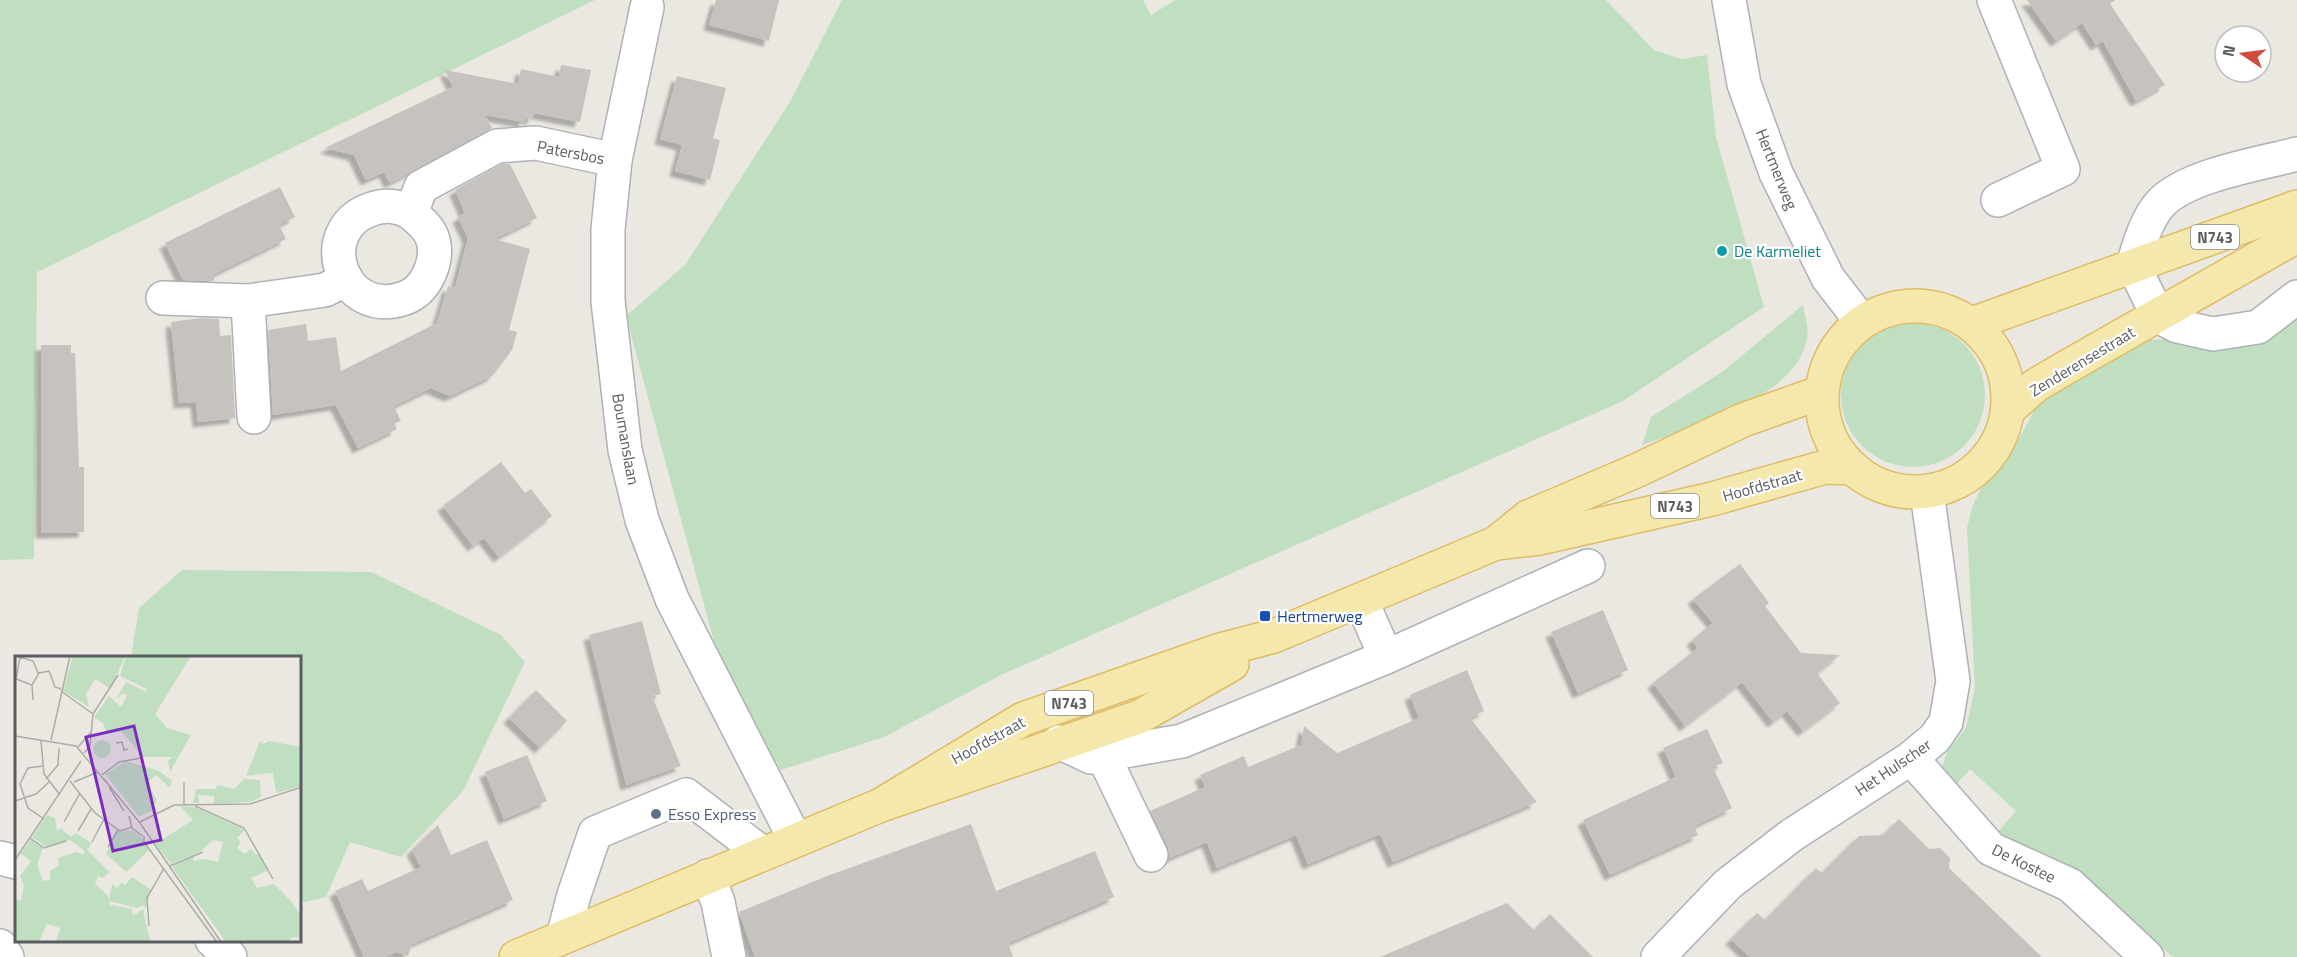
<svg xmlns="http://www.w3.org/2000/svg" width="2297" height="957" font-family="'Titillium Web',sans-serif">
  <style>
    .green { fill: #c0dfc0 }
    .building { fill: #c6c3be; filter: url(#shadow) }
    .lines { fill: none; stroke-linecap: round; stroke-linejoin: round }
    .minor-casing { stroke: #aeb1b5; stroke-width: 36 }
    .major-casing { stroke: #dfbc65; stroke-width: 36 }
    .minor { stroke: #fff; stroke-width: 33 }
    .major { stroke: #f4e8ac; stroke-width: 33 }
    .culture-dot { fill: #0f9aa8; stroke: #fff; stroke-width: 2 }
    .transit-dot { fill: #1a4fb4; stroke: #fff; stroke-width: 2 }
    .service-dot { fill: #5c6f8a; stroke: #fff; stroke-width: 2 }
    .labels { text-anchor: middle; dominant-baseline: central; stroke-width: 4.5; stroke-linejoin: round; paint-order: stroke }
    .shield { fill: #fff; stroke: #8b8d90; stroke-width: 1.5 }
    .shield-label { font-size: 15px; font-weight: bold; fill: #595c60 }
    .street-label { font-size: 16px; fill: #595c60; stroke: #fff }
    .culture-label { font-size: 16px; fill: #0d838f; stroke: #fff; text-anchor: start }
    .transit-label { font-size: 16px; fill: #164399; stroke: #fff; text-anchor: start }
    .service-label { font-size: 16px; fill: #4e5e75; stroke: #fff; text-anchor: start }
    .inset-road { fill: none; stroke: #acaca9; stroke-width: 1.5 }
    .view { fill: #7b2cbf; fill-opacity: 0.15; stroke: #7b2cbf; stroke-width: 3 }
    .inset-edge { fill: none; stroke: #595c60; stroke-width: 3 }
  </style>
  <defs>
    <filter id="shadow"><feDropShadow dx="-5.5" dy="5.5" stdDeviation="1.5" flood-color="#0004"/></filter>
  </defs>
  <rect width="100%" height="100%" fill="#eae8e1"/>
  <!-- green -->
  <g class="green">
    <polygon points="0,0 595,0 37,272 34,559 0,560"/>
    <polygon points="842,0 1143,0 1151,15 1175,0 1606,0 1654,50 1681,59 1707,55 1716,137 1764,307 1623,401 1001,675 884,737 781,770 726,686 626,316 685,265 791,100"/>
    <path d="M1803 305C1805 315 1809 328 1807 338 1798 398 1691 427 1642 445L1651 417 1722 372Z"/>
    <polygon points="2297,312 2297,957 2173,957 2065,864 1999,837 1996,834 2016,811 1970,769 1950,792 1940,773 1947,752 1966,728 1975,689 1967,528 1972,508 1980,490 2006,463 2036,407 2052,389 2148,340 2178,339"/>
    <circle cx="1913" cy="395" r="72"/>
    <polygon points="182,570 371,572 501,635 525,662 463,791 401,857 350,842 326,897 305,902 300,900 300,657 131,657 139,608"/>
  </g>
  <!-- building -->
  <g class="building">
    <polygon points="716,0 779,0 769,41 709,25"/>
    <polygon points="2027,0 2115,0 2110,4 2165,85 2136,101 2103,41 2096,45 2082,23 2056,41"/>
    <polygon points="561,65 591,70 580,122 534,113 532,119 525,118 524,122 485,115 492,128 390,183 384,172 366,180 354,155 325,148 453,87 445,70 518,84 521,69 559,77"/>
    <polygon points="677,76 726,88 713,138 720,140 710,180 675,171 682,145 660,139"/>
    <polygon points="502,164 510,164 537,218 494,239 530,249 509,330 517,332 512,350 492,376 450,396 431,388 394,406 401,421 394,424 397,429 358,448 336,405 273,415 268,330 306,324 308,341 336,337 341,371 437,323 448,286 455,288 468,238 458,217 465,213 455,190"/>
    <polygon points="280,187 295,217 279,225 286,239 214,274 214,281 183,280 165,243"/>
    <polygon points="201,318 219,319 220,336 231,335 235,418 198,422 196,402 179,403 171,322"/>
    <polygon points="41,345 71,345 71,353 75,353 79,467 84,467 84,532 41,533"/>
    <polygon points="501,462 525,493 531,489 552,516 499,557 484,538 473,546 443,506"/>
    <polygon points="1740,564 1769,603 1765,606 1801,653 1840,655 1817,673 1840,703 1803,731 1787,711 1773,722 1742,682 1685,726 1653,683 1698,648 1692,640 1713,623 1693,599"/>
    <polygon points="1603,610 1628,670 1578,693 1551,632"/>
    <polygon points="642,621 661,694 652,696 681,766 626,785 589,635"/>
    <polygon points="1467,670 1484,711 1470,718 1537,802 1393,862 1380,834 1308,864 1296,835 1217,868 1207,842 1169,858 1168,847 1150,811 1205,787 1200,775 1244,756 1248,767 1301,745 1304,726 1337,753 1419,718 1410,695"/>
    <polygon points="536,690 567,721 540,748 509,718"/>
    <polygon points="1707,729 1723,763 1713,767 1732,808 1694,826 1698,835 1610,875 1583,820 1676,777 1663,748"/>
    <polygon points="527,755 547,801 504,819 485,772"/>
    <polygon points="1899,819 1929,849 1940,848 1950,858 1949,868 2042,957 1750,957 1731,939 1757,913 1765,920 1816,868 1822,873 1859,836 1883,835"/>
    <polygon points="971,824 996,891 1095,851 1114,897 1008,943 1013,957 755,957 739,912 827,876"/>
    <polygon points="438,825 451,855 487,840 513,900 412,944 408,956 396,952 385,957 364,957 335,891 362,879 368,891 421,867 412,850"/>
    <polygon points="1507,903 1534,930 1550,914 1593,957 1380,957"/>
  </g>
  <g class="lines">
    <!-- minor casing -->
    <g class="minor-casing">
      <g id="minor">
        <polyline points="1729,0 1744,84 1776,173 1828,278 1862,322"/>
        <polyline points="1994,0 2063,169 1998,200"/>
        <polyline points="647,7 615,160 608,229 608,301 625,450 642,520 672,599 795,839"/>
        <path d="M2297 154C2259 164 2189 175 2162 202 2147 217 2139 245 2133 265L2158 316 2177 326 2213 334 2258 327 2297 297"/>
        <path d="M411 213C419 220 428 227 432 237 440 259 427 290 405 298 341 321 311 229 372 209 385 204 400 206 411 213L421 187 497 146 536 143 615 160"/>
        <polyline points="163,298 248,301"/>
        <polyline points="254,417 248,301 325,290 346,279"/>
        <polyline points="1361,600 1386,657"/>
        <polyline points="1059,742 1091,757 1182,741 1386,657 1588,566"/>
        <polyline points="1103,755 1151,855"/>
        <polyline points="1911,758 1991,849 2070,885 2147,957"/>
        <polyline points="0,858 16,862"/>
        <polyline points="708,876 718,902 729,957"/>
        <polyline points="563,937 574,895 595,833 686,795 762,853"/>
        <polyline points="212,940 230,957"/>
        <polyline points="0,946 7,957"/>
        <polyline points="1658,957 1728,884 1792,835 1911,758 1935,738 1946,722 1953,681 1927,492"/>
      </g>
    </g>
    <!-- major casing -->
    <g class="major-casing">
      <g id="major">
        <circle cx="1915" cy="399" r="93"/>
        <polyline points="1972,324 2297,207"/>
        <polyline points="2008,410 2036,385 2065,368 2297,236"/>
        <polyline points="1496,543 1540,538 1712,499 1825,467 1853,468"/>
        <polyline points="881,805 1023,719 1217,651 1274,636 1496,543 1528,517 1638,470 1743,420 1822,392"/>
        <polyline points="516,957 881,805 1139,717 1232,664"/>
      </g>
    </g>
    <!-- minor -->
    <use href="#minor" class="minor"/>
    <!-- major -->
    <use href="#major" class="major"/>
  </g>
  <!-- markers -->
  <circle class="culture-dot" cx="1722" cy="251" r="6"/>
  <rect class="transit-dot" x="1259" y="610" width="12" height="12" rx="3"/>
  <circle class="service-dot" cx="656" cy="814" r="6"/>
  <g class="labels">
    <!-- shield labels -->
    <g class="shield">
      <rect x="2191" y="225" width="48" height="24" rx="4.5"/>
      <rect x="1651" y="494" width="48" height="24" rx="4.5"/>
      <rect x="1045" y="691" width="48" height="24" rx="4.5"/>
    </g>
    <g class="shield-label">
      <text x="2215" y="237">N743</text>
      <text x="1675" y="506">N743</text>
      <text x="1069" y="703">N743</text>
    </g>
    <!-- street labels -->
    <g class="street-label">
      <text transform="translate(571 152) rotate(11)">Patersbos</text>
      <text transform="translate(1777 169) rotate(68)">Hertmerweg</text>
      <text transform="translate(2082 361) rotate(-31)">Zenderensestraat</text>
      <text transform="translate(626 439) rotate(80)">Boumanslaan</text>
      <text transform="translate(1762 485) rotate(-16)">Hoofdstraat</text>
      <text transform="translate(988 740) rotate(-29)">Hoofdstraat</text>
      <text transform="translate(1893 767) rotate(-34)">Het Hulscher</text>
      <text transform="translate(2024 863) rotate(26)">De Kostee</text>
    </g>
    <!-- culture labels -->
    <g class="culture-label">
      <text x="1734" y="251">De Karmeliet</text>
    </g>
    <!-- transit labels -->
    <g class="transit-label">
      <text x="1277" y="616">Hertmerweg</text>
    </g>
    <!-- service labels -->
    <g class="service-label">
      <text x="668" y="814">Esso Express</text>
    </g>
  </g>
  <!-- overview -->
  <g transform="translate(15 656)">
    <rect width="286" height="286" fill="#eae8e1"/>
    <path d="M58 0H110L96 33 80 23 71 38 74 51 48 35ZM111 0H176L140 58 152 72 176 79 155 116 153 105 158 101H128L106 75 92 78 88 67 79 61 94 40 106 51 112 39 108 37 101 44 111 26 131 36 132 33 105 20ZM78 93a9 9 0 1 1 18 0a9 9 0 1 1-18 0ZM245 85 248 88 254 85 286 91V130L261 137 258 117 231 120ZM111 105 144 115 157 125 155 132 141 119 132 127 142 144 136 155 124 161 90 118ZM229 123 245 124 246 141 236 146 199 148V140L183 139 184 147H178L181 133H201L202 129 219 133ZM165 150 179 151 230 174 222 182 226 186 222 192 230 198 236 193 241 199 244 197 254 214 236 222 242 232 259 228 275 244 286 260V282L277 281 273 286H211L157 211 178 199 179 205 188 203 203 206 208 186 198 184 185 196 156 208 140 188 178 164ZM32 159 40 162 42 175 46 172 56 181 60 177 77 187 72 194 94 216 88 222 83 220 80 228 93 240 95 249 117 253 118 260 128 253 135 286H41L45 272 32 268 24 286H0V243L6 245 9 229 5 220 16 205 6 198 16 183 28 192 22 208 28 225 35 224V215L44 209 43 202 62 196 67 199 70 195 55 184 31 191 17 181ZM117 174 127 181 134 194 111 216 91 198 102 176ZM117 221 135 233 131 253 129 249 122 252 94 245 97 228 102 232 107 226 110 229Z" fill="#c0dfc0"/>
    <path class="inset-road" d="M17 29 1 23 5 1 18 5 23 17M46 35 78 58M18 44 17 29 24 17 34 15 40 31 46 33M78 58 103 19M0 80 61 90 91 126M36 84 55 0M26 85 29 118 45 139M101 87 107 86 109 94 113 93M63 91 76 76M69 97 75 90 78 58M28 110 13 112 5 128 13 152 29 163M87 119 104 106 126 102M31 123 43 109 44 92M89 123 125 167 206 286M55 125 80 157 105 175 117 171M59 126 83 116M94 131 109 155M0 145 21 138 34 126M169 148V126M180 150 229 172 258 223M114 160 117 172 128 180M49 166 65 137M125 166 159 149 235 148 287 131M63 175 76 153M129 180V186L202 286M15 182 29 192 51 185M77 186 89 163M93 191 103 174M0 204 66 105M155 210 188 196M134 270 132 242 149 212"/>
    <path class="view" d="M119 70 146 184 98 195 71 81Z"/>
    <rect width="286" height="286" class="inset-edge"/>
  </g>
  <!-- north arrow -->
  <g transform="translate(2243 54) rotate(283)"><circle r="28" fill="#ffffff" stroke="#bdbebf" stroke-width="1.5"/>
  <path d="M0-4.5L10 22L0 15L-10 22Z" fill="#d34a3f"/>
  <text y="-9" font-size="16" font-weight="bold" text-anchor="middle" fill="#595c60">N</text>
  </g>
</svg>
